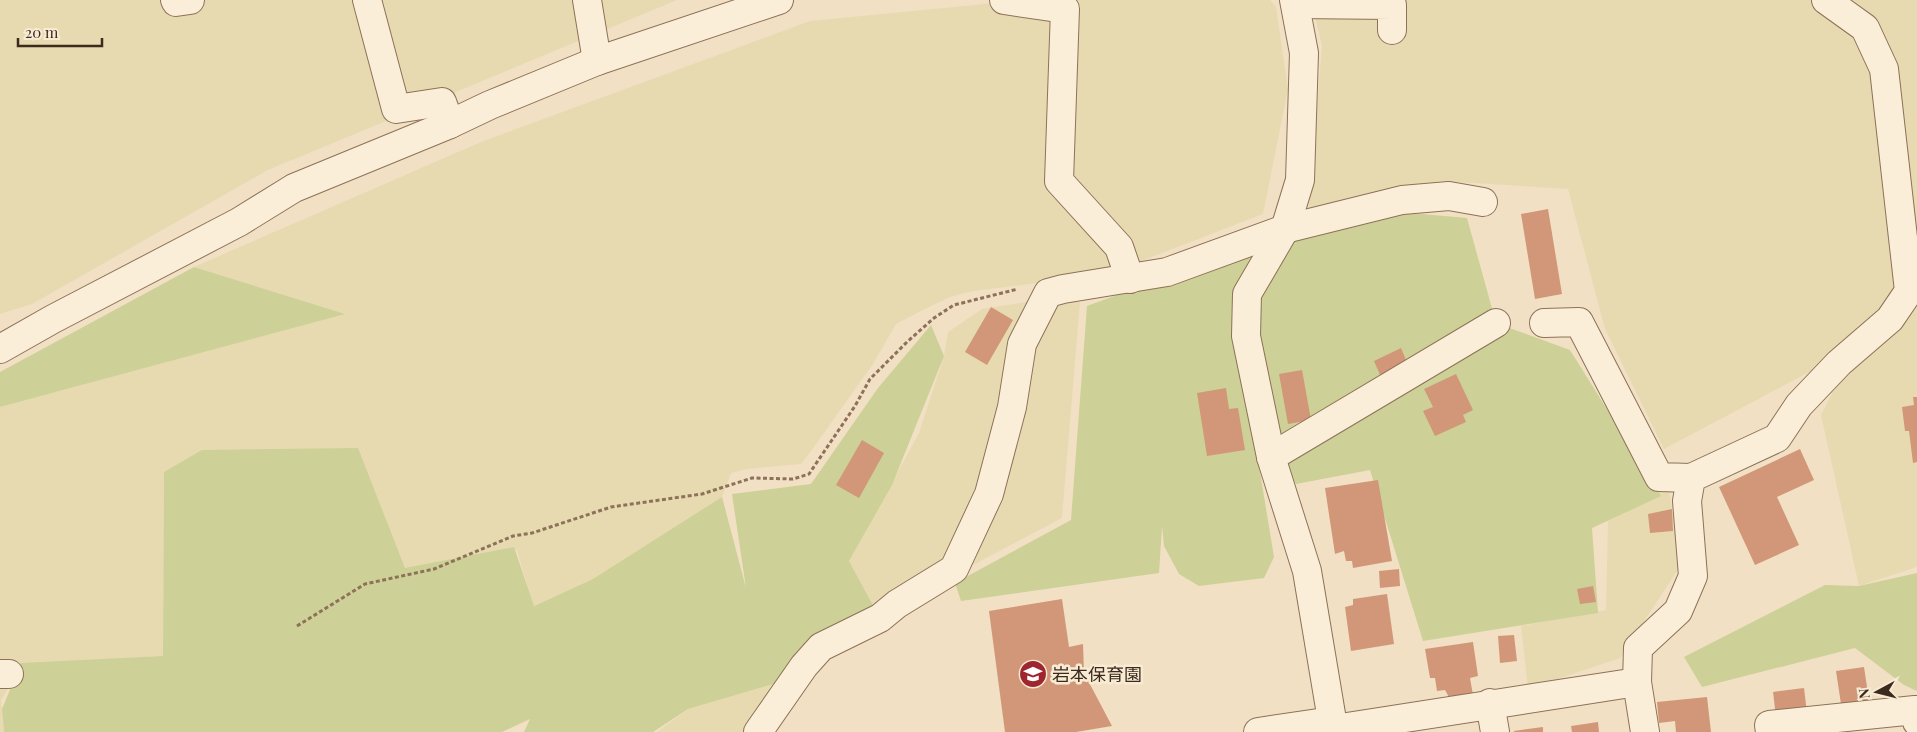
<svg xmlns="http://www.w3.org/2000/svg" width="1917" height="732" font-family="'Playfair Display','Noto Sans JP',serif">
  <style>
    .farmland { fill: #e7dab1 }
    .green { fill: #cdd097 }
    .building { fill: #d19778 }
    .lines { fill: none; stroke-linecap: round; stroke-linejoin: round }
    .minor-casing { stroke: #8d7159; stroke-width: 30 }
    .path { stroke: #8d7159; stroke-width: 3; stroke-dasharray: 4 2.5; stroke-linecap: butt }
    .minor { stroke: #fbeed8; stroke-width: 28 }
    .labels { text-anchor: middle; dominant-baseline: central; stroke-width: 5; stroke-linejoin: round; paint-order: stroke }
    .poi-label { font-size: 18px; fill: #3c2a1e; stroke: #f8ebd4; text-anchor: start }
  </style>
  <rect width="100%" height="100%" fill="#f1e0c4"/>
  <!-- farmland -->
  <g class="farmland">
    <polygon points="0,0 677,0 268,170 32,304 0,314"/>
    <polygon points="1025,0 1270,0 1276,7 1288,89 1263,214 1118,270 1054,281 974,291 950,297 925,309 896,324 873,364 814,447 801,464 747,469 731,473 722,497 614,570 533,606 517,550 408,576 164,472 163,656 21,664 1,701 4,732 0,732 0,407 344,314 194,267 481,142 810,21"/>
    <polygon points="1311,0 1917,0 1917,567 1859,586 1821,415 1835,387 1813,370 1664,449 1605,329 1568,189 1442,181 1308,216 1322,46"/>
    <polygon points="1033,301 1080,302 1062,518 971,566 880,618 849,561 919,433 944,356 948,332 982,309"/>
    <polygon points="1668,485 1681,565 1620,658 1528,689 1521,626 1606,610 1608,520"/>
    <polygon points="818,671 776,732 657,732 688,709"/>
  </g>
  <!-- green -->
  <g class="green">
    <polygon points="1399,212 1467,218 1496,323 1570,350 1661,496 1592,528 1598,613 1423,641 1370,470 1296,484 1277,453 1257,454 1274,557 1264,578 1199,586 1179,574 1164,546 1162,526 1159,573 961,601 955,583 1071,520 1087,306 1202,264"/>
    <polygon points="194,267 345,314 0,407 0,372"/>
    <polygon points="931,325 944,356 892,485 849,561 875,609 818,671 688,709 653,732 524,732 530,719 502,732 4,732 2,709 21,663 163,656 164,472 202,450 358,448 405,568 514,547 534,606 593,579 722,497 746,588 732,494 811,484 878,388"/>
    <polygon points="1917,573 1917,691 1904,685 1855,648 1702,687 1684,657 1825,585 1859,586"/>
  </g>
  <!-- building -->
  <g class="building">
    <polygon points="1548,209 1562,294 1535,299 1521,214"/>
    <polygon points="991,307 1013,320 987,365 965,352"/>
    <polygon points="1401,348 1408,365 1381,377 1374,361"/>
    <polygon points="1302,370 1311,420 1288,424 1279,374"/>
    <polygon points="1456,374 1473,410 1463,415 1466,422 1435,436 1423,411 1433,407 1424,389"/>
    <polygon points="1226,388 1229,409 1238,408 1245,450 1207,456 1197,393"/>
    <polygon points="1913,397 1917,397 1917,462 1913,463 1909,431 1905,431 1902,407 1914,405"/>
    <polygon points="862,440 884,453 859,498 836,485"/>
    <polygon points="1800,449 1814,480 1777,497 1799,545 1755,565 1719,487"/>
    <polygon points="1378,480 1392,561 1353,568 1352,561 1346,561 1344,551 1335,554 1325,488"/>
    <polygon points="1672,509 1673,531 1650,533 1648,514"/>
    <polygon points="1399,569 1400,586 1380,588 1379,571"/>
    <polygon points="1593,586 1596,602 1580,604 1577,589"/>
    <polygon points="1387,594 1394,644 1351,651 1345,607 1353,605 1353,599"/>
    <polygon points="1062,599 1069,647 1083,644 1084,673 1112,726 1076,732 1005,732 989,611"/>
    <polygon points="1514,635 1517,661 1500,663 1498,636"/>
    <polygon points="1473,642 1478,676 1470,678 1473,695 1450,699 1445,690 1437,691 1435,678 1430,678 1425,649"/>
    <polygon points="1864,667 1869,700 1841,704 1836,671"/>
    <polygon points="1804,688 1807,713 1776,717 1773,692"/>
    <polygon points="1707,697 1711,732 1676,732 1675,721 1659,723 1657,702"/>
    <polygon points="1598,722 1599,732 1572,732 1571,726"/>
    <polygon points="1543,727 1543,732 1514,732 1514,731"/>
  </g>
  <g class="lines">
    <!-- minor casing -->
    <g class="minor-casing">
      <g id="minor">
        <polyline points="175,0 176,2 190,0"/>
        <polyline points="367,0 396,109 442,102 450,124"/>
        <polyline points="587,0 597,61"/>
        <polyline points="1004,0 1065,9 1059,181 1119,247 1130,279"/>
        <polyline points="1294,0 1304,53 1300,180 1285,229 1247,294 1246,336 1271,457 1307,571 1334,732"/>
        <polyline points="1296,4 1392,5 1392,30"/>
        <polyline points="1544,323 1579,322 1659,477 1691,478"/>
        <polyline points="0,349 53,319 239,222 294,188 450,124 490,105 597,61 779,0"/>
        <polyline points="1271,457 1496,323"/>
        <polyline points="0,674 9,674"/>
        <polyline points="1490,703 1495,732"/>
        <polyline points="1334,729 1637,682"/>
        <polyline points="758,732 804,666 821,647 880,618 897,604 954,569 989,494 1012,407 1022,344 1048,293 1063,289 1167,272 1285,229 1402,200 1449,196 1483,202"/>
        <polyline points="1258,732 1332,721"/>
        <polyline points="1645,732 1637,682 1638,648 1678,611 1693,576 1687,501 1691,478 1777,438 1799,405 1839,363 1890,319 1909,291 1884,69 1865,28 1826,0"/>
        <polyline points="1770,732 1769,725 1915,710 1917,722"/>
      </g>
    </g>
    <!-- path -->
    <polyline class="path" points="297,626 365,584 434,569 513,536 532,533 611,507 702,494 752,478 793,479 809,474 855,406 870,379 907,342 934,318 954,305 1018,289"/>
    <!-- minor -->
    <use href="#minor" class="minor"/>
  </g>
  <!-- icons -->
  <defs>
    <g id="school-disc" transform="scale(1.4375)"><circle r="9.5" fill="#9f252f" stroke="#f8ebd4"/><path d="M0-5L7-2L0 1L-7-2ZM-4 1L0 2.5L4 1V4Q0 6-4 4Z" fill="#fff"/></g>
  </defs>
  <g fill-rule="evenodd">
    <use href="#school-disc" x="1033" y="674"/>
  </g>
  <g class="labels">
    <!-- poi labels -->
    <g class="poi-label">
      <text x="1052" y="674">岩本保育園</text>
    </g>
  </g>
  <!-- north arrow -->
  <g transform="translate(1877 692) rotate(263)" stroke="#f8ebd4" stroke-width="4" paint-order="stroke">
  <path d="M0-4L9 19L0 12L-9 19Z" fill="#3c2a1e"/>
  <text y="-8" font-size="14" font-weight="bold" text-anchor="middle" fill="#3c2a1e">N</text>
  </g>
  <!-- scale -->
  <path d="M18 38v8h84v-8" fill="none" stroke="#3c2a1e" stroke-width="2.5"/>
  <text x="25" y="38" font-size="15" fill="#3c2a1e" stroke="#f8ebd4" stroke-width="4" paint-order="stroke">20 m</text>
</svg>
